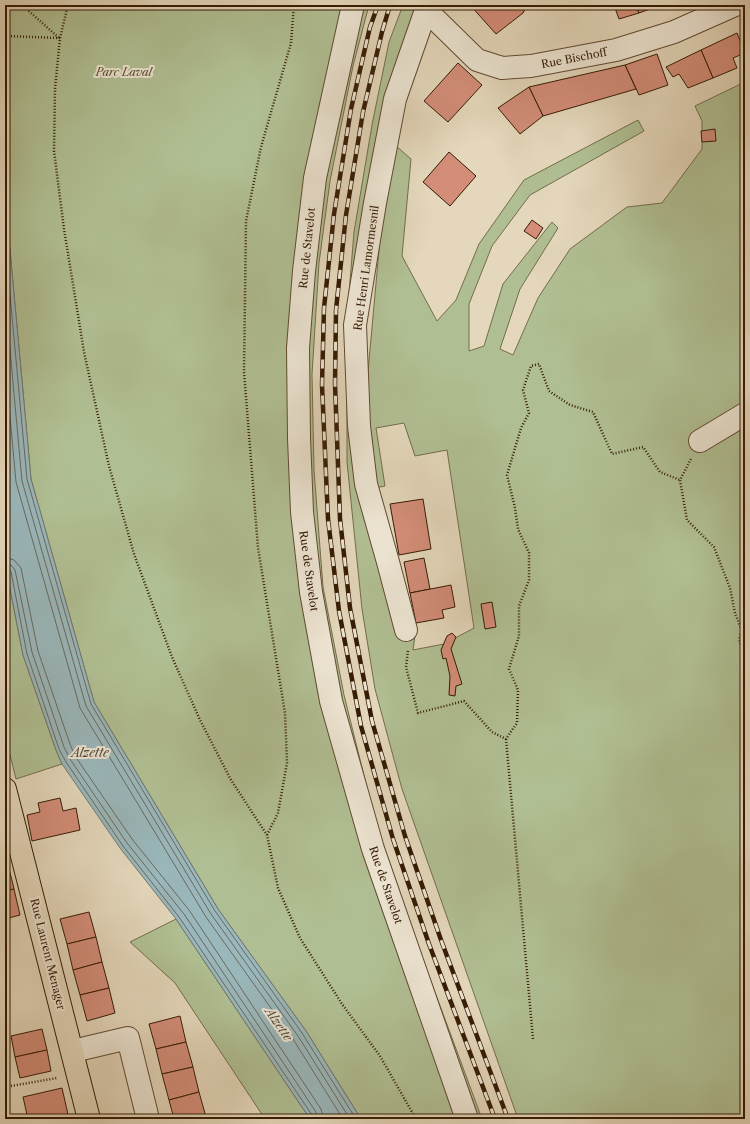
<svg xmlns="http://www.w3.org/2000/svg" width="750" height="1124" font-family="'Libre Caslon Text',serif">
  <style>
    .green { fill: #b0bf93; stroke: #726d4b }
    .water { fill: #9ab7bb; stroke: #727971 }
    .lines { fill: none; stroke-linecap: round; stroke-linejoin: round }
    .shore { stroke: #68695f; stroke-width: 1 }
    .building { fill: #d38d78; stroke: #351b03 }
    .minor-casing { stroke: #614a31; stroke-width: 24 }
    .major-casing { stroke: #351b03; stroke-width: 24 }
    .path { stroke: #351b03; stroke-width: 2.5; stroke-dasharray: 1 2; stroke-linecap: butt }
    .minor { stroke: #ede5d3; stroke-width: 22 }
    .major { stroke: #e4d7bb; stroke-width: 22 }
    .rail-casing { stroke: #351b03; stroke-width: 4.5 }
    .rail { stroke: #ede5d3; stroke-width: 3; stroke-dasharray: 9; stroke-linecap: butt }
    .labels { text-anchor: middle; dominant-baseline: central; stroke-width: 4; stroke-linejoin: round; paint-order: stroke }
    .street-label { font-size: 11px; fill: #351b03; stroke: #ede5d3 }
    .park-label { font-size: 11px; font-style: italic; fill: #5a4c2e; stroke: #ede5d3 }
    .water-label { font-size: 12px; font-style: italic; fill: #534a3a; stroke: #ede5d3 }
  </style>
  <rect width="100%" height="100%" fill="#e4d7bb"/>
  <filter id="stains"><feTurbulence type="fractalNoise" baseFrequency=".005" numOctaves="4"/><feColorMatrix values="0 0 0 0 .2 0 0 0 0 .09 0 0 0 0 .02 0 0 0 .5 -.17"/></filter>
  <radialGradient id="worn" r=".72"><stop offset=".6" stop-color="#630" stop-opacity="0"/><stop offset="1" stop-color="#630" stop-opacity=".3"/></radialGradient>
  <!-- green -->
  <g class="green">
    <polygon points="5,5 369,5 353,66 330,181 319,263 312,374 314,470 323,587 344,695 383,852 482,1119 361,1119 306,1031 218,909 94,702 31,479 5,196"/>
    <polygon points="403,5 417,5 389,99 352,427 416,628 413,650 444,644 474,628 447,450 415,456 404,423 376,428 385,486 375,488 363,427 383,206 395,145 411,159 402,256 437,321 456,300 479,244 524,180 638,120 644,131 530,195 492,246 469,304 469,351 484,346 503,284 552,222 558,228 520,289 500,349 513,355 538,298 570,249 627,207 662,203 702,149 702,121 695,106 745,82 745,119 743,129 745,128 745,1119 518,1119 402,789 375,689 362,609 347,462 347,318 354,232 372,125 389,42"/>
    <polygon points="5,563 23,655 56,750 62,764 16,779 5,735"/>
    <polygon points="176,919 310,1119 265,1119 175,983 130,942"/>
  </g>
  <!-- water -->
  <polygon class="water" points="5,196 31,479 94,702 218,909 306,1031 361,1119 310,1119 176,919 120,848 62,764 56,750 23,655 5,563"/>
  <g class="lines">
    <!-- shore -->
    <g class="shore">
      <polyline points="5,240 27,479 91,704 215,911 302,1033 356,1119"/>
      <polyline points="5,295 22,481 86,706 211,914 298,1036 350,1119"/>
      <polyline points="5,362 16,482 80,708 206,917 293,1039 343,1119"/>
      <polyline points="5,557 14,560 21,568 38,651 70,744 75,756 132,839 189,910 321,1109 324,1119"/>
      <polyline points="5,564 11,565 15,570 32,652 64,747 70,759 127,843 184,914 316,1112 318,1119"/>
      <polyline points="5,569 9,569 11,572 27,654 59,749 66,762 123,846 179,917 312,1115 313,1119"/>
    </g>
  </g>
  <!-- building -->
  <g class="building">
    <polygon points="470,5 527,5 523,13 496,34"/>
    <polygon points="614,5 636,5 639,13 619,19"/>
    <polygon points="636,5 658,5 658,6 639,13"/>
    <polygon points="737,33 745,53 733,58 737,68 713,78 701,50"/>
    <polygon points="701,50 713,78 688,88 679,74 673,77 666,67"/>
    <polygon points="657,54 668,85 639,95 625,65"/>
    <polygon points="458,63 482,85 448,122 424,101"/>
    <polygon points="625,65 636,89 543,116 529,87"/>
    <polygon points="529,87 543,116 520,134 498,108"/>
    <polygon points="715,129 716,141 702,142 701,131"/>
    <polygon points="449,152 476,176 450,206 423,182"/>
    <polygon points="532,220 543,228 536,239 524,231"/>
    <polygon points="423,499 431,549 399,555 390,504"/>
    <polygon points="424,558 430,589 410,593 404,562"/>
    <polygon points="451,585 455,607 442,610 444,618 416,623 410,593"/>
    <polygon points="492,602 496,627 485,629 481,604"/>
    <polygon points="452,633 456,637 451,649 462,684 456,686 455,696 449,695 450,676 446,658 443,659 441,650 447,636"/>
    <polygon points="60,798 63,811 76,808 80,830 32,841 27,815 40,812 38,803"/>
    <polygon points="5,852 14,889 5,891"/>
    <polygon points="14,889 20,915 5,919 5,891"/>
    <polygon points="89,912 96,937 67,944 60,919"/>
    <polygon points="96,937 102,962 73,970 67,944"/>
    <polygon points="102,962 109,988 80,995 73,970"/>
    <polygon points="109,988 115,1013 87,1021 80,995"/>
    <polygon points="180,1016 186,1042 156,1049 149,1024"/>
    <polygon points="42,1029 47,1050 15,1057 11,1036"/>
    <polygon points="186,1042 193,1067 162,1074 156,1049"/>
    <polygon points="47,1050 51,1071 20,1078 15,1057"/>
    <polygon points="193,1067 199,1092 169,1100 162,1074"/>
    <polygon points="62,1088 69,1119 28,1119 23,1097"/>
    <polygon points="199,1092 206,1117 199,1119 174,1119 169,1100"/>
  </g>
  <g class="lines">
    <!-- minor casing -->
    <g class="minor-casing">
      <g id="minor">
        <polyline points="353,5 315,178 304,271 298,348 299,438 302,512 311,592 331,701 373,849 467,1119"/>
        <polyline points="426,10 477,60 502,68 531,66 616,50 674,32 735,5"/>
        <polyline points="700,441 745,414"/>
        <polyline points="406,630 388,562 366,484 359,426 355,325 375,203 395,99 426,10 430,5"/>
        <polyline points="73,1051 128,1038 148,1119"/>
      </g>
    </g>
    <!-- major casing -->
    <g class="major-casing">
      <polyline id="major" points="5,789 89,1119"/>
    </g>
    <!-- path -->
    <g class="path">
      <polyline points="22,5 59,38"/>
      <polyline points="68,5 60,38 55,89 54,151 64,229 84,352 109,466 134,554 172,657 200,720 231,780 267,835 278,888 300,938 342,1004 380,1056 416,1119"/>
      <polyline points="5,36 60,38"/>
      <path d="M691 459 680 480 687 520 714 547 730 588 735 613 742 631C738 639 739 645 745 652"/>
      <polyline points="408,651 406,667 418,713 464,701 492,732 506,739 517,723 518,690 509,669 519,636 519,606 529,580 529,553 518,529 515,508 507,475 521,428 529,413 523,390 531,366 539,364 549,391 570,405 593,412 612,454 643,447 660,472 680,480"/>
      <polyline points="506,739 533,1039"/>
      <polyline points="267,835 278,813 287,763 285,713 258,548 244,372 246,221 261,147 291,43 294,5"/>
      <polyline points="5,1087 57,1078"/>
    </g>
    <!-- minor -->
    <use href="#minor" class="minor"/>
    <!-- major -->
    <use href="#major" class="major"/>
    <!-- rail casing -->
    <g class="rail-casing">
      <g id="rail">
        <polyline points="378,5 370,27 351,109 334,214 324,308 322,385 328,519 339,611 361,726 393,839 429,944 495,1119"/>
        <polyline points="390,5 382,32 363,112 346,215 336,310 335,384 340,519 350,608 372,721 405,836 441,940 508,1119"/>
      </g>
    </g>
    <!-- rail -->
    <use href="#rail" class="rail"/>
  </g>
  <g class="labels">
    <!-- street labels -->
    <g class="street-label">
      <text transform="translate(574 58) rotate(-11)">Rue Bischoff</text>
      <text transform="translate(307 248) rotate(-84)">Rue de Stavelot</text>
      <text transform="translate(366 268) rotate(-82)">Rue Henri Lamormesnil</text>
      <text transform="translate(309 571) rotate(82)">Rue de Stavelot</text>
      <text transform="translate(386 885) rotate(71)">Rue de Stavelot</text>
      <text transform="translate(48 954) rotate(76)">Rue Laurent Menager</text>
    </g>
    <!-- park labels -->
    <g class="park-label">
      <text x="124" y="72">Parc Laval</text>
    </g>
    <!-- water labels -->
    <g class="water-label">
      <text x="90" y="752">Alzette</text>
      <text transform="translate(279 1024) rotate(55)">Alzette</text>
    </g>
  </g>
  <!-- margin -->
  <rect width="750" height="1124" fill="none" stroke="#e4d7bb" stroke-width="20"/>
  <rect x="6" y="6" width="738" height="1112" fill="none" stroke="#351b03" stroke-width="2"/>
  <rect x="10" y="10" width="730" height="1104" fill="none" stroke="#351b03"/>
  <rect width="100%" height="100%" filter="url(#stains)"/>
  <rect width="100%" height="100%" fill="url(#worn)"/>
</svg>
